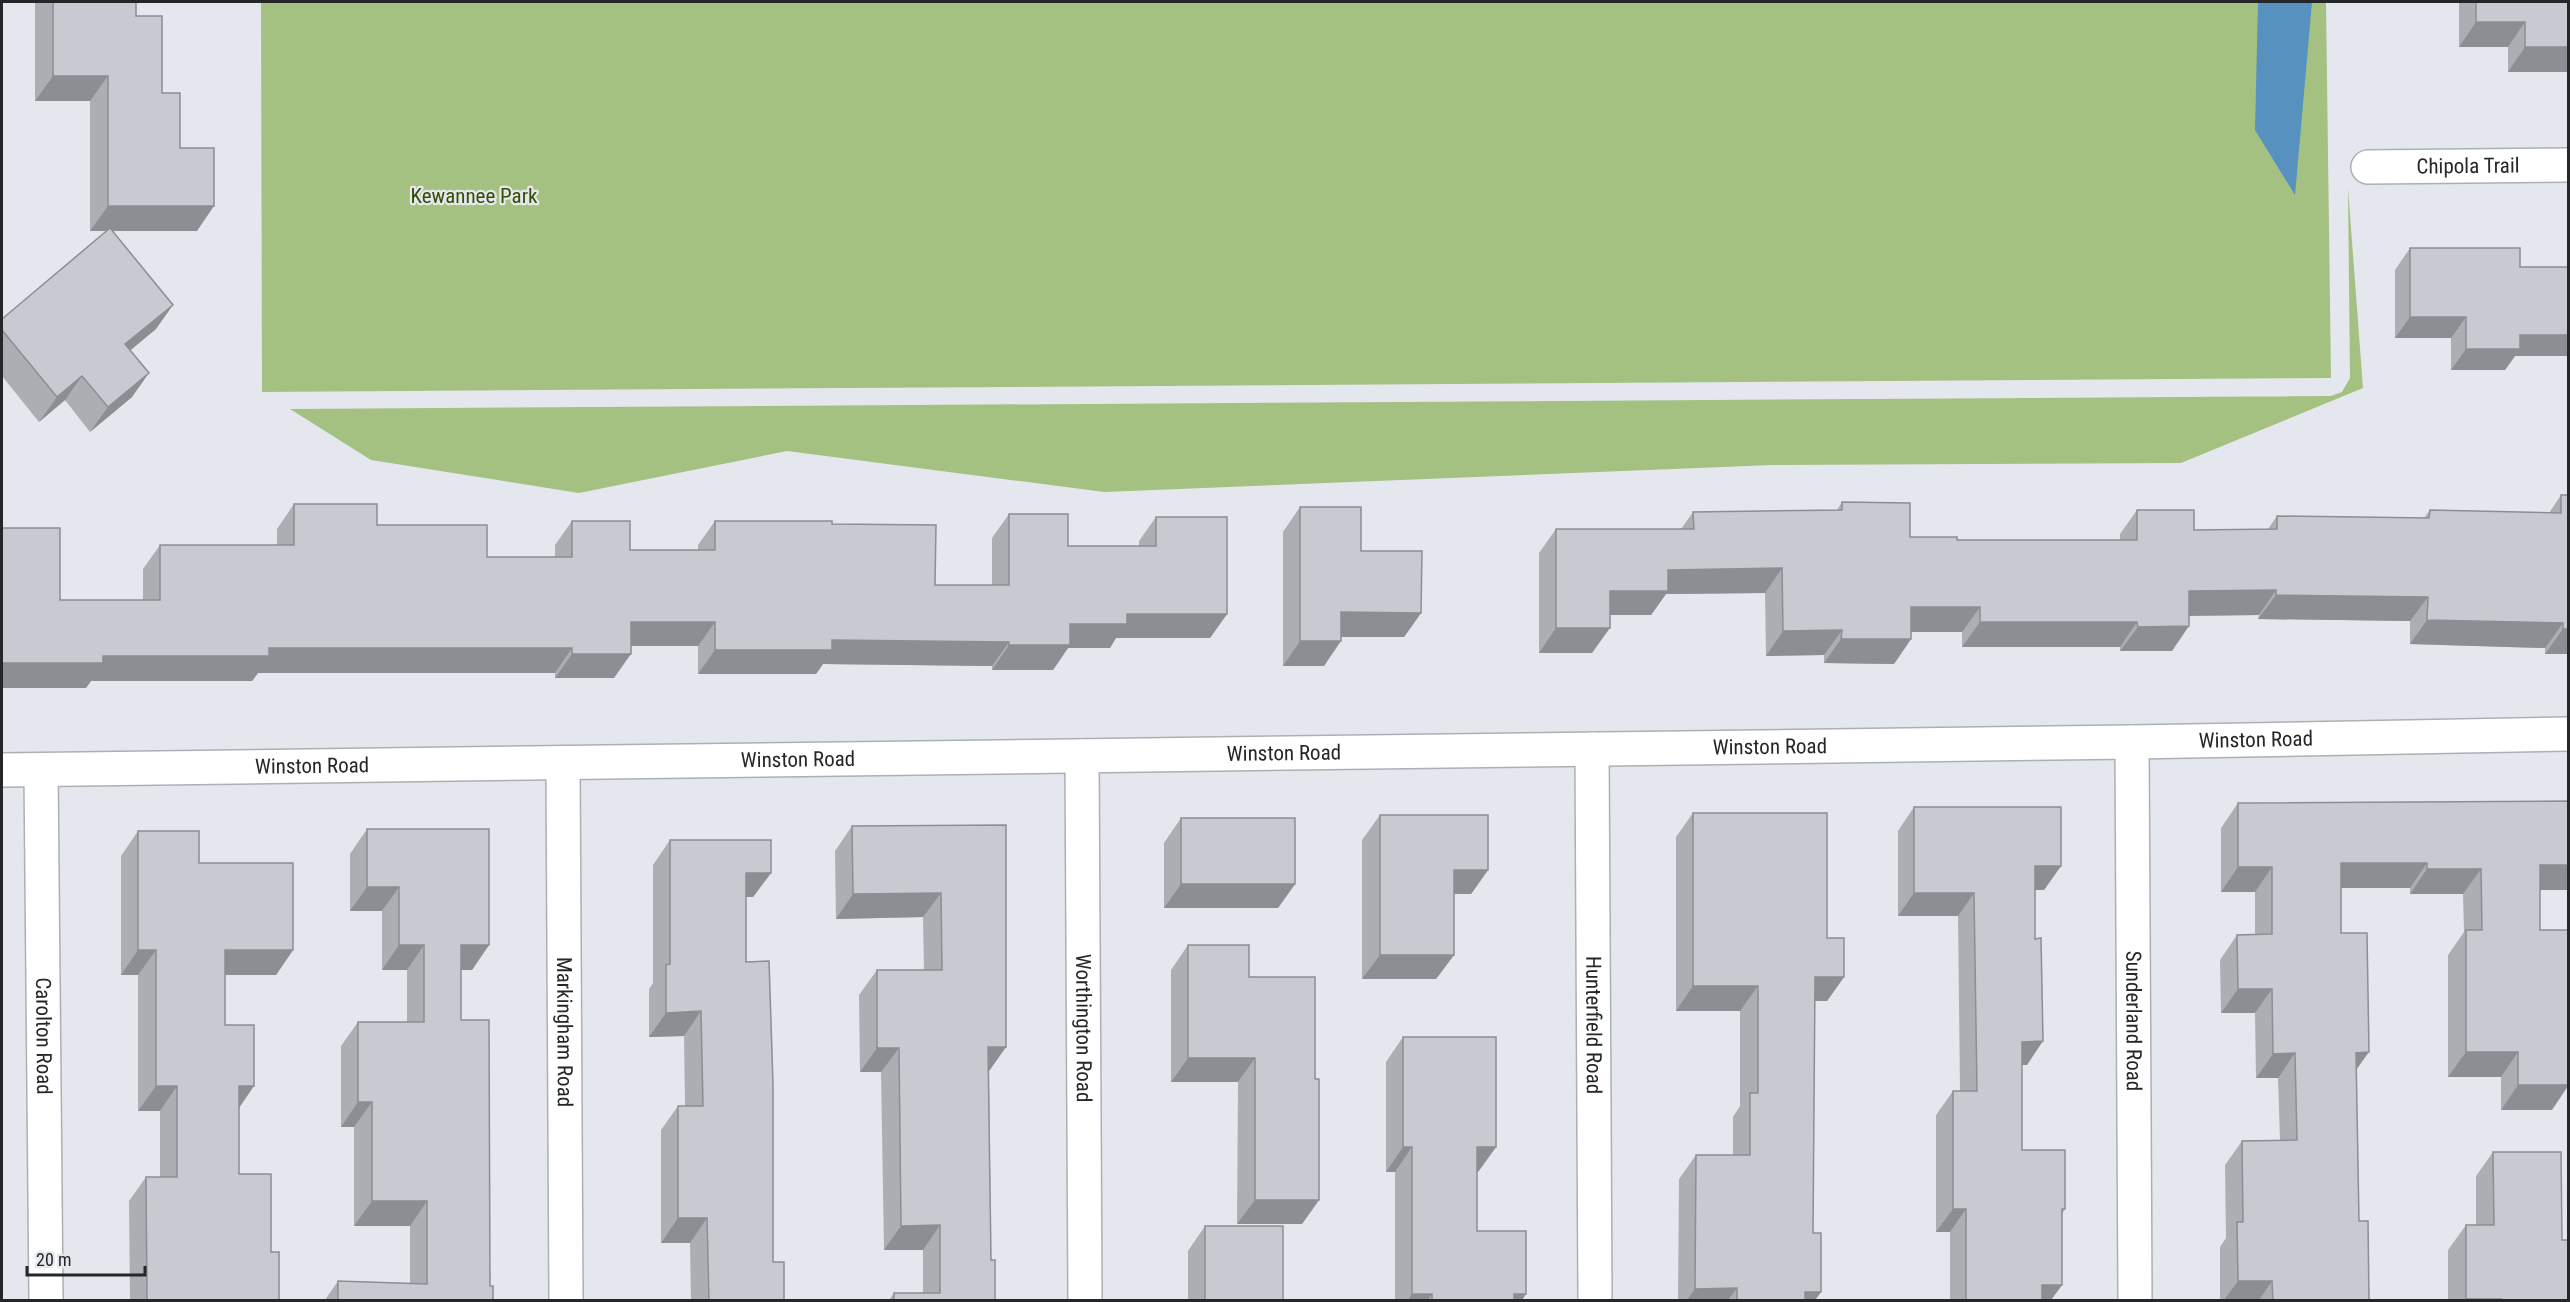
<svg xmlns="http://www.w3.org/2000/svg" width="2570" height="1302" font-family="'Roboto Condensed',sans-serif">
  <style>
    .green { fill: #a5c182 }
    .water { fill: #5791bf }
    .lines { fill: none; stroke-linecap: round; stroke-linejoin: round }
    .street-casing { stroke: #acb0b5; stroke-width: 36 }
    .street { stroke: #fff; stroke-width: 33 }
    .wall { fill: #abafb4 }
    .shaded-wall { fill: #8b8e92 }
    .building { fill: #c7cbd1; stroke: #8b8e92; stroke-width: 1.5 }
    .labels { text-anchor: middle; dominant-baseline: central; stroke-width: 4.5; stroke-linejoin: round; paint-order: stroke }
    .street-label { font-size: 21px; fill: #252628; stroke: #e4e8ee }
    .park-label { font-size: 21px; fill: #354d04; stroke: #e4e8ee }
  </style>
  <rect width="100%" height="100%" fill="#e4e8ee"/>
  <!-- green -->
  <g class="green">
    <polygon points="261,2 2326,2 2331,378 262,392"/>
    <polygon points="2348,188 2363,388 2181,463 1772,465 1104,492 787,451 579,493 371,460 290,409 2331,396 2342,392 2350,378"/>
  </g>
  <!-- water -->
  <polygon class="water" points="2258,2 2312,2 2295,195 2255,130"/>
  <g class="lines">
    <!-- street casing -->
    <g class="street-casing">
      <g id="street">
        <path id="s1" d="M2368 167 2568 165"/>
        <path id="s2" d="M2132 742 2135 1300"/>
        <path id="s3" d="M1592 749 1595 1300"/>
        <path id="s4" d="M1082 756 1085 1300"/>
        <path id="s5" d="M563 764 566 1300"/>
        <path id="s6" d="M2 770 2132 742 2568 734"/>
        <path id="s7" d="M41 770 46 1300"/>
      </g>
    </g>
    <!-- street -->
    <use href="#street" class="street"/>
  </g>
  <!-- wall -->
  <g class="wall">
    <polygon points="35,2 136,2 136,16 180,148 197,231 112,231 156,329 130,350 132,397 90,432 65,400 39,422 2,376 2,319 107,231 90,231 90,101 35,101"/>
    <polygon points="2459,2 2568,2 2567,72 2508,72 2508,47 2459,47"/>
    <polygon points="2410,248 2520,267 2568,356 2515,356 2505,370 2451,370 2451,338 2395,338 2395,270"/>
    <polygon points="2561,495 2568,654 2545,654 2545,648 2410,644 2410,621 2258,619 2259,615 2189,616 2172,651 2120,651 2120,647 1962,647 1962,632 1911,632 1911,639 1894,664 1824,663 1824,655 1766,656 1765,593 1666,594 1651,615 1610,615 1592,653 1539,653 1539,553 1556,529 1681,529 1693,512 1837,510 1842,502 1910,537 1957,540 2120,540 2120,534 2137,510 2194,530 2268,529 2277,516 2424,518 2430,510 2549,513"/>
    <polygon points="294,504 377,525 487,557 555,557 555,545 572,521 630,550 698,550 698,545 715,521 832,524 935,585 992,585 992,538 1009,514 1068,546 1139,546 1139,541 1156,517 1227,614 1210,638 1116,638 1110,648 1068,648 1053,670 992,670 992,666 823,664 816,674 698,674 698,646 631,646 614,678 555,678 555,673 258,673 252,681 91,681 86,688 2,688 60,600 143,600 143,569 160,545 277,545 277,529"/>
    <polygon points="1300,507 1361,551 1421,613 1404,637 1341,637 1324,666 1283,666 1283,532"/>
    <polygon points="2238,803 2568,890 2540,890 2540,930 2552,1110 2501,1110 2501,1077 2448,1077 2448,955 2464,932 2463,894 2410,894 2410,888 2341,888 2341,933 2356,1070 2359,1221 2369,1300 2220,1300 2220,1247 2226,1238 2225,1165 2242,1141 2280,1140 2278,1078 2256,1078 2255,1013 2221,1013 2220,960 2237,935 2255,935 2255,892 2221,892 2221,828"/>
    <polygon points="1914,807 2061,866 2044,890 2035,890 2027,1065 2022,1065 2022,1150 2065,1209 2062,1214 2062,1285 2051,1300 1950,1300 1950,1232 1936,1232 1936,1115 1953,1091 1960,1091 1958,916 1898,916 1898,831"/>
    <polygon points="1693,813 1827,938 1844,977 1827,1001 1814,1001 1813,1233 1821,1292 1815,1300 1678,1300 1679,1179 1696,1155 1733,1155 1733,1117 1740,1106 1740,1011 1676,1011 1676,837"/>
    <polygon points="1380,815 1488,870 1471,894 1454,894 1454,955 1436,979 1362,979 1362,840"/>
    <polygon points="1181,818 1295,884 1278,908 1164,908 1164,843"/>
    <polygon points="1006,825 1006,1047 989,1071 991,1260 995,1300 889,1300 894,1293 923,1293 923,1250 884,1250 881,1072 860,1072 859,995 877,970 924,970 923,917 836,919 835,851 852,826"/>
    <polygon points="367,829 489,945 472,970 461,970 461,1020 490,1286 493,1300 325,1300 338,1281 410,1283 410,1226 354,1226 354,1127 341,1127 341,1046 358,1022 407,1022 407,970 382,970 382,911 350,911 350,854"/>
    <polygon points="138,831 199,863 293,950 276,975 225,975 225,1025 239,1108 239,1174 271,1252 279,1300 130,1300 129,1201 146,1177 160,1177 160,1111 138,1111 138,975 121,975 121,856"/>
    <polygon points="670,840 771,873 753,897 746,897 746,962 773,1262 784,1300 691,1300 690,1243 661,1243 661,1130 678,1106 685,1106 684,1036 649,1037 649,989 653,983 653,865"/>
    <polygon points="1188,945 1249,977 1315,1079 1319,1200 1302,1224 1237,1224 1238,1082 1171,1082 1171,970"/>
    <polygon points="1403,1037 1496,1147 1478,1172 1477,1172 1477,1231 1526,1294 1522,1300 1395,1300 1395,1172 1386,1172 1386,1062"/>
    <polygon points="2493,1152 2562,1240 2568,1300 2448,1300 2448,1250 2466,1225 2476,1225 2476,1176"/>
    <polygon points="1205,1226 1283,1300 1188,1300 1188,1251"/>
  </g>
  <!-- shaded-wall -->
  <g class="shaded-wall">
    <polygon points="2476,22 2525,22 2508,47 2459,47"/>
    <polygon points="2525,47 2568,47 2568,69 2567,72 2508,72"/>
    <polygon points="53,76 108,76 90,101 35,101"/>
    <polygon points="108,206 214,206 197,231 90,231"/>
    <polygon points="173,305 156,329 108,369 125,344"/>
    <polygon points="2410,317 2466,317 2451,338 2395,338"/>
    <polygon points="2520,335 2568,335 2568,356 2515,356 2505,370 2451,370 2466,349"/>
    <polygon points="149,373 132,397 90,432 108,407"/>
    <polygon points="82,376 65,400 39,422 57,397"/>
    <polygon points="1782,568 1765,593 1666,594 1651,615 1592,615 1610,591 1668,570"/>
    <polygon points="2276,590 2259,615 2171,616 2189,591"/>
    <polygon points="2276,595 2428,597 2410,621 2258,619"/>
    <polygon points="1911,607 1980,607 1962,632 1894,632"/>
    <polygon points="1341,612 1421,613 1404,637 1324,637"/>
    <polygon points="1127,614 1227,614 1210,638 1116,638 1110,648 1068,648 1053,670 992,670 1009,645 1070,624"/>
    <polygon points="2427,620 2563,623 2545,648 2410,644"/>
    <polygon points="631,622 715,622 698,646 614,646"/>
    <polygon points="1980,622 2137,622 2120,647 1962,647"/>
    <polygon points="2189,626 2172,651 2120,651 2138,627"/>
    <polygon points="1556,628 1610,628 1592,653 1539,653"/>
    <polygon points="2563,629 2568,629 2568,654 2545,654"/>
    <polygon points="1842,630 1824,655 1766,656 1783,631"/>
    <polygon points="1841,639 1911,639 1894,664 1824,663"/>
    <polygon points="832,640 1009,642 992,666 823,664 816,674 698,674 715,650"/>
    <polygon points="1300,641 1341,641 1324,666 1283,666"/>
    <polygon points="269,648 572,648 555,673 258,673 252,681 91,681 86,688 2,688 2,663 103,656"/>
    <polygon points="572,654 631,654 614,678 555,678"/>
    <polygon points="2341,863 2427,863 2410,888 2323,888"/>
    <polygon points="2540,865 2568,865 2568,890 2522,890"/>
    <polygon points="2035,866 2061,866 2044,890 2018,890"/>
    <polygon points="2238,867 2272,867 2255,892 2221,892"/>
    <polygon points="2427,869 2481,869 2463,894 2410,894"/>
    <polygon points="1454,870 1488,870 1471,894 1436,894"/>
    <polygon points="746,873 771,873 753,897 729,897"/>
    <polygon points="1181,884 1295,884 1278,908 1164,908"/>
    <polygon points="367,887 399,887 382,911 350,911"/>
    <polygon points="941,893 923,917 836,919 853,894"/>
    <polygon points="1914,893 1974,893 1958,916 1898,916"/>
    <polygon points="399,945 424,945 407,970 382,970"/>
    <polygon points="461,945 489,945 472,970 444,970"/>
    <polygon points="138,950 156,950 138,975 121,975"/>
    <polygon points="225,950 293,950 276,975 208,975"/>
    <polygon points="1380,955 1454,955 1436,979 1362,979"/>
    <polygon points="1815,977 1844,977 1827,1001 1797,1001"/>
    <polygon points="1693,986 1758,986 1740,1011 1676,1011"/>
    <polygon points="2238,989 2272,989 2255,1013 2221,1013"/>
    <polygon points="701,1011 684,1036 649,1037 666,1013"/>
    <polygon points="2043,1041 2027,1065 2006,1065 2022,1042"/>
    <polygon points="988,1047 1006,1047 989,1071"/>
    <polygon points="877,1048 899,1048 881,1072 860,1072"/>
    <polygon points="2369,1052 2351,1077 2356,1053"/>
    <polygon points="2466,1052 2518,1052 2501,1077 2448,1077"/>
    <polygon points="2295,1053 2278,1078 2256,1078 2273,1054"/>
    <polygon points="1188,1058 1255,1058 1238,1082 1171,1082"/>
    <polygon points="2518,1085 2568,1085 2568,1086 2552,1110 2501,1110"/>
    <polygon points="156,1086 177,1086 160,1111 138,1111"/>
    <polygon points="239,1086 254,1086 237,1111"/>
    <polygon points="358,1102 372,1102 354,1127 341,1127"/>
    <polygon points="1403,1147 1412,1147 1395,1172 1386,1172"/>
    <polygon points="1477,1147 1496,1147 1478,1172 1460,1172"/>
    <polygon points="1255,1200 1319,1200 1302,1224 1237,1224"/>
    <polygon points="372,1201 427,1201 410,1226 354,1226"/>
    <polygon points="1953,1209 1966,1209 1950,1232 1936,1232"/>
    <polygon points="678,1218 707,1218 690,1243 661,1243"/>
    <polygon points="940,1225 923,1250 884,1250 901,1226"/>
    <polygon points="2238,1281 2272,1281 2259,1300 2224,1300"/>
    <polygon points="2042,1285 2062,1285 2051,1300 2031,1300"/>
    <polygon points="1737,1288 1728,1300 1687,1300 1695,1289"/>
    <polygon points="1805,1292 1821,1292 1815,1300 1799,1300"/>
    <polygon points="1412,1294 1432,1294 1428,1300 1408,1300"/>
    <polygon points="1514,1294 1526,1294 1522,1300 1510,1300"/>
    <polygon points="2466,1299 2502,1299 2501,1300 2465,1300"/>
  </g>
  <!-- building -->
  <g class="building">
    <polygon points="53,2 136,2 136,16 162,16 162,93 180,93 180,148 214,148 214,206 108,206 108,76 53,76"/>
    <polygon points="2476,2 2568,2 2568,47 2525,47 2525,22 2476,22"/>
    <polygon points="110,228 173,305 125,344 149,373 108,407 82,376 57,397 2,330 2,319"/>
    <polygon points="2410,248 2520,248 2520,267 2568,267 2568,335 2520,335 2520,349 2466,349 2466,317 2410,317"/>
    <polygon points="2561,495 2568,495 2568,629 2563,629 2563,623 2427,620 2428,597 2276,595 2276,590 2189,591 2189,626 2138,627 2137,622 1980,622 1980,607 1911,607 1911,639 1841,639 1842,630 1783,631 1782,568 1668,570 1668,591 1610,591 1610,628 1556,628 1556,529 1694,529 1693,512 1842,510 1842,502 1910,503 1910,537 1957,537 1957,540 2137,540 2137,510 2194,510 2194,530 2277,529 2277,516 2429,518 2430,510 2561,513"/>
    <polygon points="294,504 377,504 377,525 487,525 487,557 572,557 572,521 630,521 630,550 715,550 715,521 832,521 832,524 936,525 935,585 1009,585 1009,514 1068,514 1068,546 1156,546 1156,517 1227,517 1227,614 1127,614 1127,624 1070,624 1070,645 1009,645 1009,642 832,640 832,650 715,650 715,622 631,622 631,654 572,654 572,648 269,648 269,656 103,656 103,663 2,663 2,528 60,528 60,600 160,600 160,545 294,545"/>
    <polygon points="1300,507 1361,507 1361,551 1422,551 1421,613 1341,612 1341,641 1300,641"/>
    <polygon points="2568,801 2568,865 2540,865 2540,930 2568,930 2568,1085 2518,1085 2518,1052 2466,1052 2466,930 2482,930 2481,869 2427,869 2427,863 2341,863 2341,933 2367,933 2369,1052 2356,1053 2359,1221 2368,1221 2369,1300 2273,1300 2272,1281 2238,1281 2237,1222 2243,1222 2242,1141 2297,1140 2295,1053 2273,1054 2272,989 2238,989 2237,935 2272,934 2272,867 2238,867 2238,803"/>
    <polygon points="1914,807 2061,807 2061,866 2035,866 2035,939 2041,938 2043,1041 2022,1042 2022,1150 2065,1150 2065,1209 2062,1209 2062,1285 2042,1285 2042,1300 1966,1300 1966,1209 1953,1209 1953,1091 1977,1091 1974,893 1914,893"/>
    <polygon points="1693,813 1827,813 1827,938 1844,938 1844,977 1815,977 1813,1233 1821,1233 1821,1292 1805,1292 1805,1300 1737,1300 1737,1288 1695,1289 1696,1155 1750,1155 1750,1093 1758,1093 1758,986 1693,986"/>
    <polygon points="1380,815 1488,815 1488,870 1454,870 1454,955 1380,955"/>
    <rect x="1181" y="818" width="114" height="66"/>
    <polygon points="1006,825 1006,1047 988,1047 991,1260 995,1260 995,1300 894,1300 894,1293 940,1293 940,1225 901,1226 899,1048 877,1048 877,970 942,970 941,893 853,894 852,826"/>
    <polygon points="367,829 489,829 489,945 461,945 461,1020 489,1020 490,1286 493,1286 493,1300 338,1300 338,1281 427,1284 427,1201 372,1201 372,1102 358,1102 358,1022 424,1022 424,945 399,945 399,887 367,887"/>
    <polygon points="138,831 199,831 199,863 293,863 293,950 225,950 225,1025 254,1025 254,1086 239,1086 239,1174 271,1174 271,1252 279,1252 279,1300 147,1300 146,1177 177,1177 177,1086 156,1086 156,950 138,950"/>
    <polygon points="670,840 771,840 771,873 746,873 746,962 769,961 773,1084 773,1262 784,1262 784,1300 709,1300 707,1218 678,1218 678,1106 703,1106 701,1011 666,1013 666,965 670,964"/>
    <polygon points="1188,945 1249,945 1249,977 1315,977 1315,1079 1319,1079 1319,1200 1255,1200 1255,1058 1188,1058"/>
    <polygon points="1403,1037 1496,1037 1496,1147 1477,1147 1477,1231 1526,1231 1526,1294 1514,1294 1514,1300 1432,1300 1432,1294 1412,1294 1412,1147 1403,1147"/>
    <polygon points="2493,1152 2561,1152 2562,1240 2568,1240 2568,1300 2502,1300 2502,1299 2466,1299 2466,1225 2494,1225"/>
    <rect x="1205" y="1226" width="78" height="74"/>
  </g>
  <g class="labels">
    <!-- street labels -->
    <g class="street-label">
      <text stroke="none"><textPath href="#s1" startOffset="100">Chipola Trail</textPath></text>
      <text stroke="none"><textPath href="#s6" startOffset="2254">Winston Road</textPath></text>
      <text stroke="none"><textPath href="#s6" startOffset="1768">Winston Road</textPath></text>
      <text stroke="none"><textPath href="#s6" startOffset="1282">Winston Road</textPath></text>
      <text stroke="none"><textPath href="#s6" startOffset="796">Winston Road</textPath></text>
      <text stroke="none"><textPath href="#s6" startOffset="310">Winston Road</textPath></text>
      <text stroke="none"><textPath href="#s2" startOffset="279">Sunderland Road</textPath></text>
      <text stroke="none"><textPath href="#s3" startOffset="276">Hunterfield Road</textPath></text>
      <text stroke="none"><textPath href="#s4" startOffset="272">Worthington Road</textPath></text>
      <text stroke="none"><textPath href="#s5" startOffset="268">Markingham Road</textPath></text>
      <text stroke="none"><textPath href="#s7" startOffset="266">Carolton Road</textPath></text>
    </g>
    <!-- park labels -->
    <g class="park-label">
      <text x="474" y="196">Kewannee Park</text>
    </g>
  </g>
  <!-- border -->
  <rect width="2570" height="1302" fill="none" stroke="#252628" stroke-width="6"/>
  <!-- scale -->
  <path d="M27 1266v9h118v-9" fill="none" stroke="#252628" stroke-width="3"/>
  <text x="36" y="1266" font-size="18" fill="#252628" stroke="#e4e8ee" stroke-width="4.5" paint-order="stroke">20 m</text>
</svg>
